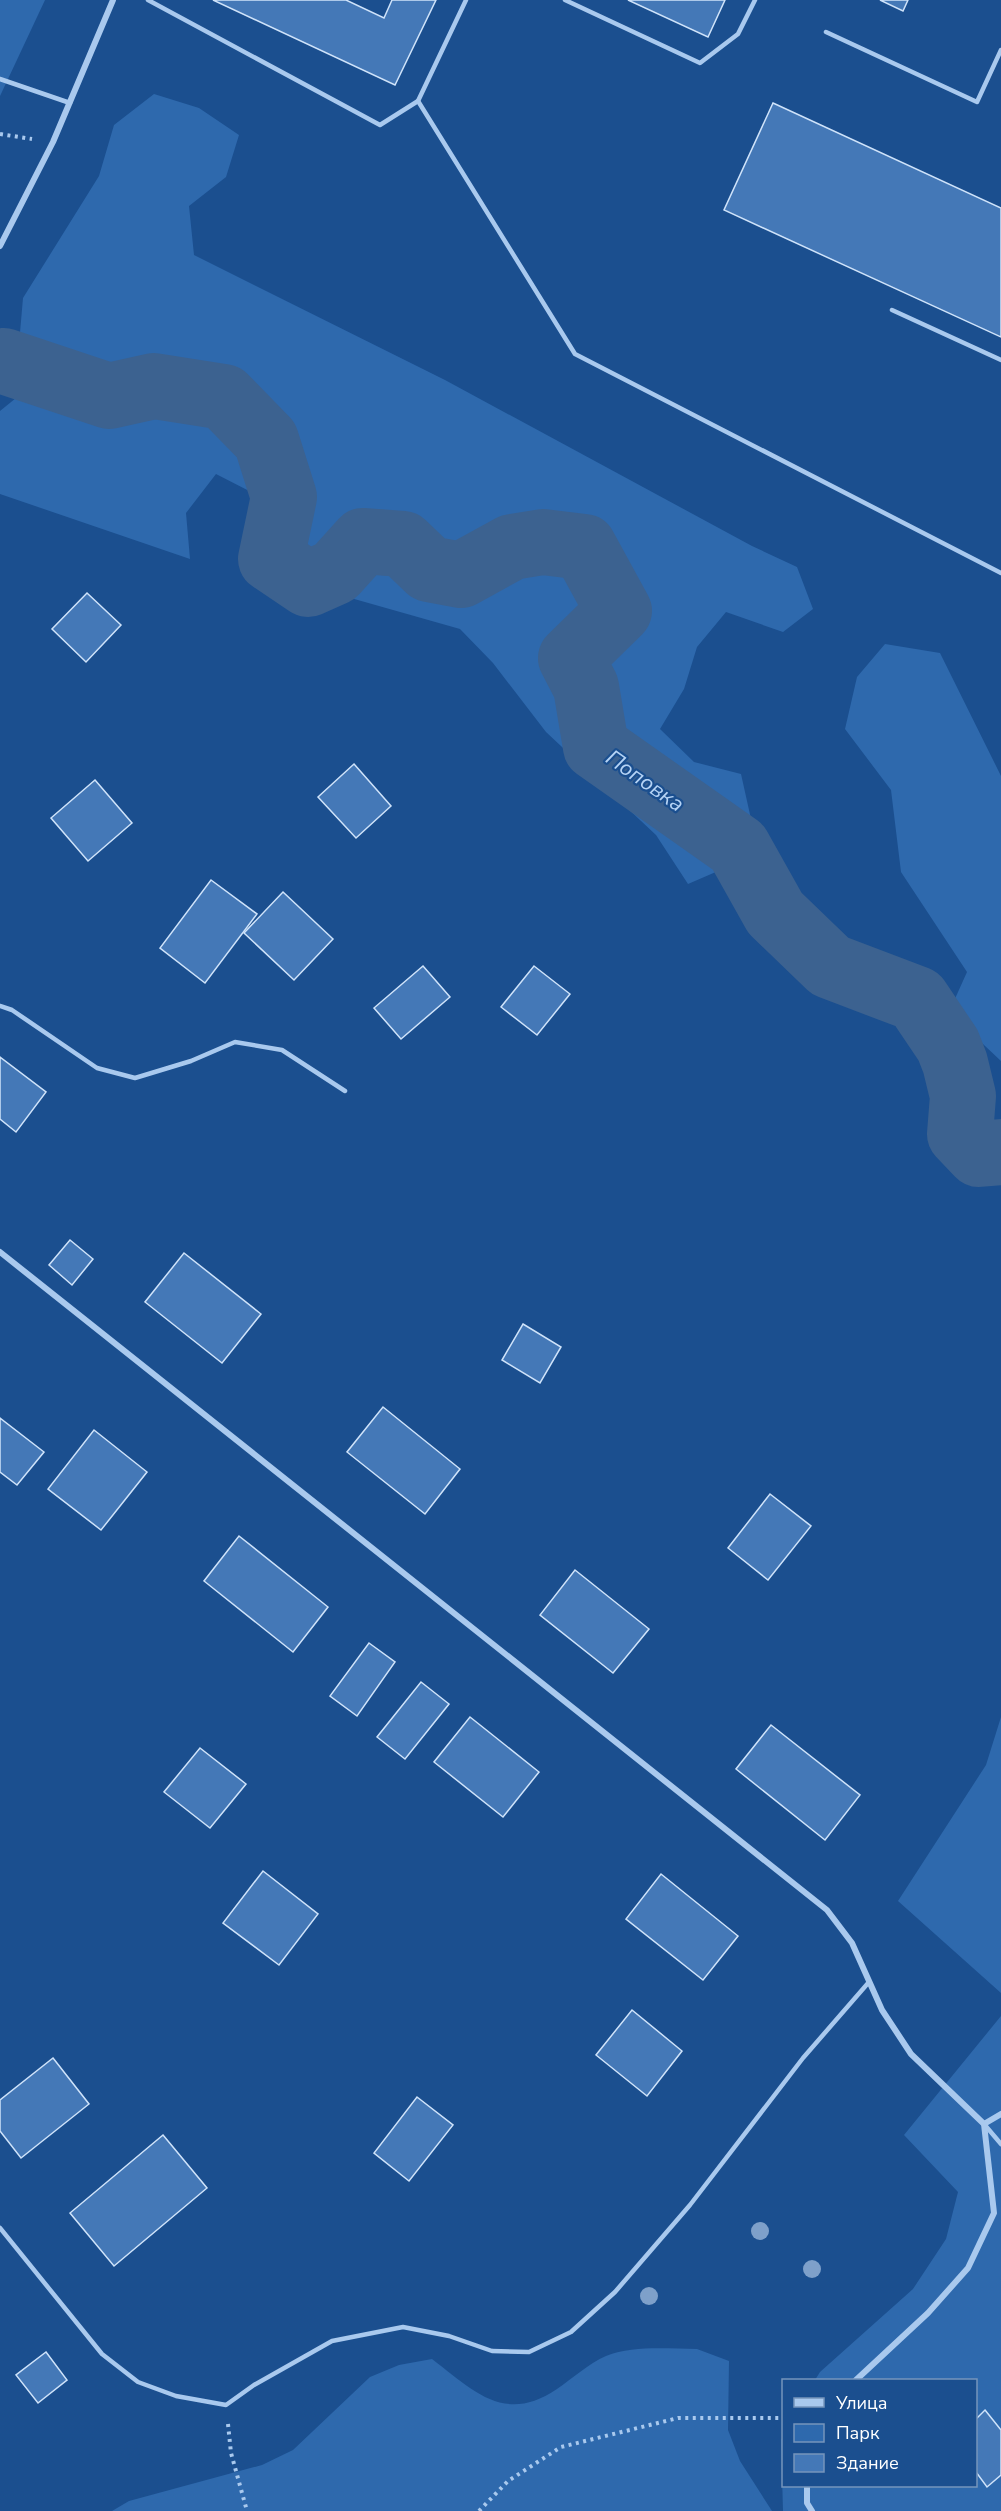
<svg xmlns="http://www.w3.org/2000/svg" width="1001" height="2511" font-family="'Nunito Sans',sans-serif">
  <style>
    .green { fill: #2e69ad }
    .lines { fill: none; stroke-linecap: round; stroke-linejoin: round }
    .river { stroke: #3c6290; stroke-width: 66 }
    .building { fill: #4478b7; stroke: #cfe3fa; stroke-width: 1.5 }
    .path { stroke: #a9c9ee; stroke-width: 4; stroke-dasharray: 3 4.5; stroke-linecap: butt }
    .service { stroke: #a9c9ee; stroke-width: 4.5 }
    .minor { stroke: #a9c9ee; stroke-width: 6 }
    .tree { fill: #7ea0ca }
    .labels { text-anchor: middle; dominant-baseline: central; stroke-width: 4.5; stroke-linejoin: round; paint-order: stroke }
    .water-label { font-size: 22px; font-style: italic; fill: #b5d3f5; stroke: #1b4f8f }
  </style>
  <rect width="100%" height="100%" fill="#1b4f8f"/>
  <!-- green -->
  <g class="green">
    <polygon points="0,0 45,0 0,96"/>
    <polygon points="154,94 199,108 239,135 226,177 189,206 194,255 445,380 752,546 797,567 813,609 783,632 726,612 697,647 684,689 660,729 694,762 741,774 751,819 732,865 688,884 656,835 546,732 493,663 460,629 319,589 277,537 257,495 216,474 186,513 190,559 0,494 0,411 32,385 19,344 23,298 99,176 114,125"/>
    <polygon points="885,644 940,653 1001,776 1001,1061 949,1012 967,972 901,872 891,790 845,729 857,677"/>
    <polygon points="1001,1717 1001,1993 898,1901 986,1765"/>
    <polygon points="1001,2016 1001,2511 783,2511 781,2440 783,2436 784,2486 976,2486 976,2380 815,2380 820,2372 913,2289 946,2239 958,2192 904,2135"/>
    <path d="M697 2349 729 2361 728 2430 740 2461 772 2511H112L129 2501 262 2465 293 2450 370 2377 399 2365 432 2359C473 2390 504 2425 557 2389 572 2379 589 2363 606 2356 634 2345 668 2349 697 2349Z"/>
  </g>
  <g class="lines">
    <!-- river -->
    <polyline class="river" points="4,361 109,396 154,386 224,397 266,440 284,497 271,559 308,584 335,572 363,541 403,544 429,569 461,575 512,547 543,542 584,547 619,611 571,658 586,687 596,747 738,847 775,913 830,966 917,999 948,1045 955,1063 963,1096 960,1134 979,1154 1001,1152"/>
  </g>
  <!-- building -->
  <g class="building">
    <polygon points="213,0 346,0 384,18 392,0 436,0 395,85"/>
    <polygon points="628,0 725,0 708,37"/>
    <polygon points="880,0 908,0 903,11"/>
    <polygon points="773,103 1001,208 1001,337 724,210"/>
    <polygon points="87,593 121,625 86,662 52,629"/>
    <polygon points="354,764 391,806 356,838 318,797"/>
    <polygon points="95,780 132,823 88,861 51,818"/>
    <polygon points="211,880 257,914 205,983 160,948"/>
    <polygon points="283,892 333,939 294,980 244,933"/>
    <polygon points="423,966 450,997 401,1039 374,1008"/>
    <polygon points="534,966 570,994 537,1035 501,1007"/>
    <polygon points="0,1057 46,1092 16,1132 0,1119"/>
    <polygon points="70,1240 93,1259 72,1285 49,1265"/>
    <polygon points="184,1253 261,1314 222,1363 145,1302"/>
    <polygon points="523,1324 561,1347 540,1383 502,1360"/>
    <polygon points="383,1407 460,1469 425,1514 347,1452"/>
    <polygon points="0,1418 44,1452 17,1485 0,1472"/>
    <polygon points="94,1430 147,1472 101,1530 48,1489"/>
    <polygon points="770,1494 811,1526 768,1580 728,1548"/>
    <polygon points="239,1536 328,1607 293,1652 204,1581"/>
    <polygon points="575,1570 649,1629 613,1673 540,1615"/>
    <polygon points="369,1643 395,1662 357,1716 330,1696"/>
    <polygon points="421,1682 449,1704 405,1759 377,1737"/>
    <polygon points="470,1717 539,1772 503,1817 434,1762"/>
    <polygon points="771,1725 860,1795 825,1840 736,1769"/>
    <polygon points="200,1748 246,1784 210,1828 164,1792"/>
    <polygon points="263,1871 318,1914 279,1965 223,1923"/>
    <polygon points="661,1874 738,1936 703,1980 626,1919"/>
    <polygon points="632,2010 682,2051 647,2096 596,2055"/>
    <polygon points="53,2058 89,2104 21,2158 0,2131 0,2100"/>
    <polygon points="417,2097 453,2125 409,2181 374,2153"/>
    <polygon points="163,2135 207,2188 114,2266 70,2213"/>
    <polygon points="46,2352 67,2380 38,2403 16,2375"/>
    <polygon points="985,2410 1001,2430 1001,2475 987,2487 976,2472 976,2419"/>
  </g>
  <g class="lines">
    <!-- path -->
    <g class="path">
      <polyline points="0,134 32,139"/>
      <polyline points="228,2424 231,2453 247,2511"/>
      <polyline points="479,2511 508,2481 561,2447 678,2418 784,2418"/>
    </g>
    <!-- service -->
    <g class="service">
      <polyline points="148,0 380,125 418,101 466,0"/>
      <polyline points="565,0 700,63 738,34 755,0"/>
      <polyline points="826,32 977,102 1001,50"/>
      <polyline points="0,79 70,103"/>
      <polyline points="418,101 575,354 1001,573"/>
      <polyline points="892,310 1001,360"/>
      <polyline points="0,1006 12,1010 97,1068 135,1078 191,1061 235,1042 282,1050 345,1091"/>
      <polyline points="984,2124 1001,2144"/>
      <polyline points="0,2228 102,2354 138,2382 176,2396 226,2405 254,2385 332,2341 403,2327 449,2336 492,2351 529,2352 571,2332 615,2292 690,2205 803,2058 869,1982"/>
    </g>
    <!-- minor -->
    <g class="minor">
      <polyline points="0,246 53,142 113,0"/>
      <polyline points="0,1252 827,1910 852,1943 882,2010 911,2054 984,2124 994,2213 968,2268 928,2313 856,2380"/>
      <polyline points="984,2124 1001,2114"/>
      <polyline points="807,2486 807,2503 812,2511"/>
    </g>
  </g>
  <!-- trees -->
  <g class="tree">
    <circle cx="760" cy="2231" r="9"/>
    <circle cx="812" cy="2269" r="9"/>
    <circle cx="649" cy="2296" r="9"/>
  </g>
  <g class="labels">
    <!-- water labels -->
    <g class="water-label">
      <text transform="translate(645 781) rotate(35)">Поповка</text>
    </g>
  </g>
  <!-- legend -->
  <rect x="782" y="2379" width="195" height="108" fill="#1b4f8f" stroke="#7695bc" stroke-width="1.5"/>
  <rect x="794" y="2398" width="30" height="9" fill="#a9c9ee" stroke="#7695bc" stroke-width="1.5"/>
  <text x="836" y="2409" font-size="18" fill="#ffffff">Улица</text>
  <rect x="794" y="2424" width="30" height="18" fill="#2e69ad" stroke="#7695bc" stroke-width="1.5"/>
  <text x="836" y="2439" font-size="18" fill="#ffffff">Парк</text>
  <rect x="794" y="2454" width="30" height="18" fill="#4478b7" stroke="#7695bc" stroke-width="1.5"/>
  <text x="836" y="2469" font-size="18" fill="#ffffff">Здание</text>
</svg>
